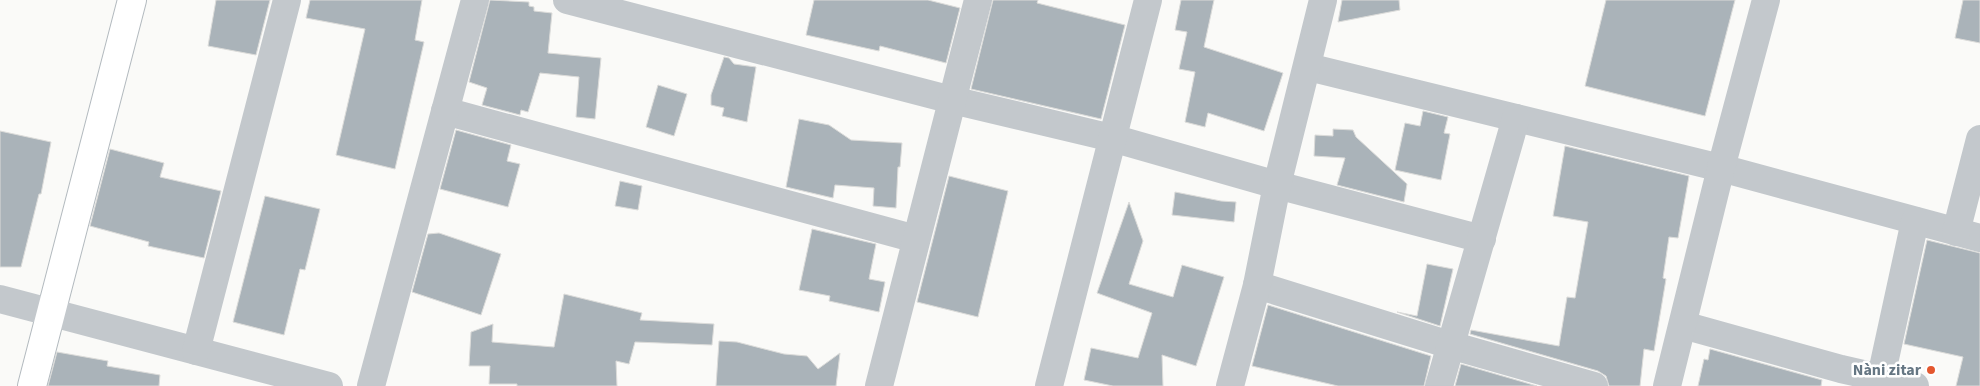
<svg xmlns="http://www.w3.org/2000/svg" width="1980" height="386" font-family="'Source Sans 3',sans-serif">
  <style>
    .building { fill: #aab3b9; stroke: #dcdcda }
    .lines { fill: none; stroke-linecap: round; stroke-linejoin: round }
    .secondary-casing { stroke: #b3babf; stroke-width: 30 }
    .street { stroke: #c3c8cc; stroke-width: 28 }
    .secondary { stroke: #fff; stroke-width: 28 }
    .poi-dot { fill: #e4572e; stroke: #fff; stroke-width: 2 }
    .labels { text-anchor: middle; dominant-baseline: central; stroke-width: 5; stroke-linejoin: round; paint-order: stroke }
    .poi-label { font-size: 16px; font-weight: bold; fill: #657683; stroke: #fff; text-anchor: end }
  </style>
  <rect width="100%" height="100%" fill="#fafaf8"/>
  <!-- building -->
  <g class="building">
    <polygon points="216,0 270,0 256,55 208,46"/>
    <polygon points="310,0 422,0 415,40 424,42 395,169 336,155 365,29 306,18"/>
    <polygon points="490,0 529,2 529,6 534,7 534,11 552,13 548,53 601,58 595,119 576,117 579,77 540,73 528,112 521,110 520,115 482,105 487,88 469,82"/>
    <polygon points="814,0 928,0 960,8 946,63 880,46 879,51 806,35"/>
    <polygon points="993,0 1038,0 1037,3 1125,25 1101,119 971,89"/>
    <polygon points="1181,0 1214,0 1204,47 1283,73 1264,131 1208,113 1205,127 1185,122 1195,72 1179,69 1187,32 1175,30"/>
    <polygon points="1342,0 1399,0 1400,10 1338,22"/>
    <polygon points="1606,0 1735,0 1705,116 1585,86"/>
    <polygon points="1963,0 1980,0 1980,43 1955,38"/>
    <polygon points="724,57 729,58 734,64 756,67 747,122 722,116 724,108 711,105 711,95"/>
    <polygon points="658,85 687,94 674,136 646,127"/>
    <polygon points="1423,111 1448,117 1444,133 1450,134 1441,180 1395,170 1405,123 1420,126"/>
    <polygon points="799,119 829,125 851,140 902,143 900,167 898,167 896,208 873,206 874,188 835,185 833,198 786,187"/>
    <polygon points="1333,129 1353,130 1356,137 1407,184 1404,202 1337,185 1345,158 1314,156 1315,135 1333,136"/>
    <polygon points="456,130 511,145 507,161 520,164 508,207 440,189"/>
    <polygon points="0,131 51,142 41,194 39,194 21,267 0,267"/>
    <polygon points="1565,146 1689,176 1678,238 1669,237 1663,278 1666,279 1654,351 1644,349 1640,386 1609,386 1606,376 1598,371 1470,334 1471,330 1559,346 1567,297 1575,298 1588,222 1553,216"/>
    <polygon points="110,149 164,163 160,177 221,191 204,258 148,246 149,242 90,226"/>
    <polygon points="949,176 1008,191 978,317 917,302"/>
    <polygon points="620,181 642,186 638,210 615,206"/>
    <polygon points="1175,192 1221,201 1236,202 1234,222 1172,215"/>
    <polygon points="265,196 320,209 305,270 300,269 284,335 233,322"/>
    <polygon points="1129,202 1143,241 1129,284 1173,297 1182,265 1224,277 1196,366 1162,355 1163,386 1113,386 1084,380 1091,348 1138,358 1152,313 1097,293"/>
    <polygon points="812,229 876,244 869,279 885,282 879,312 829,301 830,296 799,290"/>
    <polygon points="439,233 501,254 481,315 412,292 428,234"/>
    <polygon points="1927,240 1980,253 1980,386 1956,386 1963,357 1904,344"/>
    <polygon points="1427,264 1453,269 1440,326 1397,312 1417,316"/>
    <polygon points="564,294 642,313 640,320 714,324 712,345 635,342 629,364 616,361 617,386 517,386 517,384 489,384 490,366 469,366 471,332 493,324 492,342 554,347"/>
    <polygon points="1268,305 1431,356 1424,386 1338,386 1252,366"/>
    <polygon points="719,341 737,342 784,354 807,356 818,369 840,353 836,386 716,386"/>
    <polygon points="1710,349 1822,380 1821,386 1698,386 1704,359 1708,360"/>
    <polygon points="57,352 108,361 107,366 160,375 159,386 48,386"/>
    <polygon points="1461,364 1537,386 1455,386"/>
  </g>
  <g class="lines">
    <!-- secondary casing -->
    <g class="secondary-casing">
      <polyline id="secondary" points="32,386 132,0"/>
    </g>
    <!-- street -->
    <g class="street">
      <polyline points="567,0 952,100 1112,138 1277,185 1482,239"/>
      <polyline points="1308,67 1721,168 1980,238"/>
      <polyline points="445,111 916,239"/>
      <polyline points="1956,232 1980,139"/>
      <polyline points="1257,285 1450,345 1594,386"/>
      <polyline points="0,299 329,386"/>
      <polyline points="1683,325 1841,369 1915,386"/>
      <polyline points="196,351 287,0"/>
      <polyline points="1881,377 1915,221"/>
      <polyline points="371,386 475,0"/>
      <polyline points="879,386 978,0"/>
      <polyline points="1049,386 1148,0"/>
      <polyline points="1230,386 1257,285 1277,185 1323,0"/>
      <polyline points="1439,386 1516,118"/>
      <polyline points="1667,386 1721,168 1766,0"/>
    </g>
    <!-- secondary -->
    <use href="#secondary" class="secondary"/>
  </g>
  <!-- markers -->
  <circle class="poi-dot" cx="1931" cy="370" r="5"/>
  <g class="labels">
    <!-- poi labels -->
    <g class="poi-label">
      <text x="1921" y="370">Nàni zitar</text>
    </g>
  </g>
</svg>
